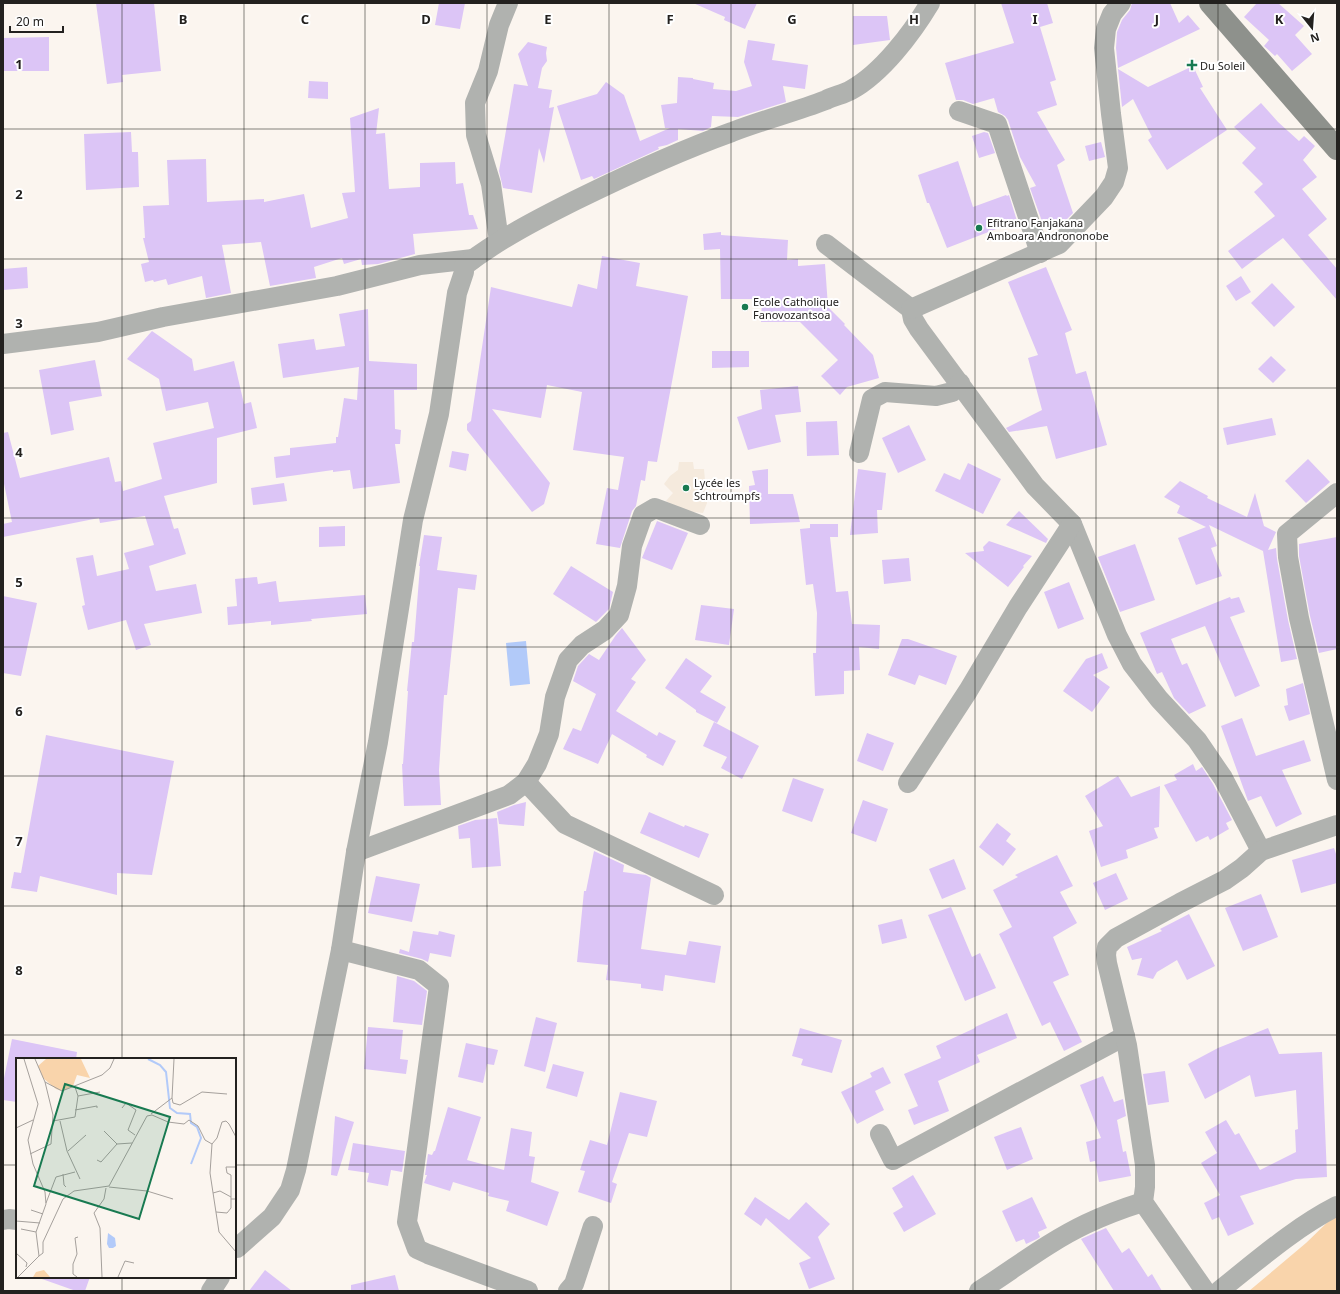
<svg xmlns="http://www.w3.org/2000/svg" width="1340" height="1294" font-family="'Noto Sans',sans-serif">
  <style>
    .built { fill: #f5eadd }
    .green { fill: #f9d4ab }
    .water { fill: #b2caf9 }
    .building { fill: #dcc5f6 }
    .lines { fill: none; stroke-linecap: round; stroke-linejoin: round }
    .minor { stroke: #b0b2af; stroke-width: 20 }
    .secondary { stroke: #8e918c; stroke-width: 22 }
    .grid { fill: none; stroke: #23211f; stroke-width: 1; stroke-opacity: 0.55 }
    .poi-dot { fill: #187a51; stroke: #fff; stroke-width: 1.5 }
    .labels { text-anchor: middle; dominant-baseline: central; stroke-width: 4; stroke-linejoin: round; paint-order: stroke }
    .poi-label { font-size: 11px; fill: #23211f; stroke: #fff; text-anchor: start }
    .inset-river { fill: none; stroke: #b2caf9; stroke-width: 2 }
    .inset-road { fill: none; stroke: #a5a09c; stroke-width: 1 }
    .view { fill: #187a51; fill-opacity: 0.15; stroke: #187a51; stroke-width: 2 }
    .inset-edge { fill: none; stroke: #23211f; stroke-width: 2 }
    .grid-label { font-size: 13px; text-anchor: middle; font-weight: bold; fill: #23211f; stroke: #fff; stroke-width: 4; stroke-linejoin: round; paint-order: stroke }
  </style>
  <rect width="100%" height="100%" fill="#fbf5ef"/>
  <!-- built -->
  <polygon class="built" points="679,462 693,462 694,469 704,469 707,503 703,513 683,511 666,501 673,493 664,484 670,476 678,470"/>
  <!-- green -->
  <polygon class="green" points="1337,1213 1337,1291 1249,1291 1306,1243"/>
  <!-- water -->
  <polygon class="water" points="526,641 530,684 510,686 506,643"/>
  <!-- building -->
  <g class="building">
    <polygon points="96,3 154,3 161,71 122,75 123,82 107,84"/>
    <polygon points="439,3 465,3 460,29 435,25"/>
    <polygon points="693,3 757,3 745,29 724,20 725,17"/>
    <polygon points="1001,3 1047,3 1053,23 1040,27 1056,80 1050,82 1057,105 1037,112 1065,160 1057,165 1073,213 1066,220 1044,227 1030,188 1036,186 1020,157 1008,120 1005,116 998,112 994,98 973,104 963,100 956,100 945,63 1014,43"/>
    <polygon points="1132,3 1170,3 1179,23 1188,15 1200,29 1118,68 1116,48 1117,32 1122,20 1130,10"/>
    <polygon points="1257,3 1278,3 1304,26 1295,35 1312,54 1292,71 1277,54 1275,56 1264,46 1269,40 1244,17"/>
    <polygon points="853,16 887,16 890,40 853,45"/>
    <polygon points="49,37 49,71 3,71 3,38"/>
    <polygon points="748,40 775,44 772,60 808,65 805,89 783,86 786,102 738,117 712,116 711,127 703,131 678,129 678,140 667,145 658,147 659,149 594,179 592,176 581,180 557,106 597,94 606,82 624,95 640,141 670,128 665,128 661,105 677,103 678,77 693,78 693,79 714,83 713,89 736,91 752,86 744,62"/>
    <polygon points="528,42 547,47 546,53 547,61 542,68 538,88 552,90 549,108 554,107 544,163 539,148 532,193 503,188 499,171 514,84 528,86 518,54"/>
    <polygon points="1193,66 1203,87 1200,88 1227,130 1167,170 1148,140 1152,137 1133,99 1122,107 1118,69 1148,87"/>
    <polygon points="309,81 328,82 328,99 308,98"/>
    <polygon points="1261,103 1278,122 1299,141 1304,136 1315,146 1303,160 1317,177 1302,189 1327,219 1308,235 1337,269 1337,300 1283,238 1242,269 1228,251 1275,216 1254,192 1263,184 1242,163 1256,148 1234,127"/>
    <polygon points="379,108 376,134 385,133 389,189 420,187 420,163 455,162 456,184 463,183 469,215 473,215 478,229 413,234 415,254 378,264 362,265 361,259 344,264 342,258 314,267 316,278 270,286 261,242 222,245 231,293 206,298 202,276 168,285 166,279 154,282 153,280 145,282 141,264 149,262 143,238 145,238 143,206 169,205 167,160 206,159 207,202 264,199 264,202 304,194 311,228 348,218 342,193 355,192 350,118"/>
    <polygon points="131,132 132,152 138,152 139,187 86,190 84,134"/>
    <polygon points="984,132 988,133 995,153 979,158 972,136"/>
    <polygon points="1101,142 1105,157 1089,161 1085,146"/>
    <polygon points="958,161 973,207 1006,195 1007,196 1009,195 1017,221 947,248 929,203 927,203 918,175"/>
    <polygon points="721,232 721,235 788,240 787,260 798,259 798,266 825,264 828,307 845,324 844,325 873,355 879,378 847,387 840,395 821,376 838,360 800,322 761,322 762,299 721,299 720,249 704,250 703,234"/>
    <polygon points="602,256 640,263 636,286 688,296 657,462 648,461 645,481 641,480 636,506 632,511 620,548 596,544 607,488 618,490 624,457 573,450 582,392 547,385 541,418 492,409 550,483 544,504 532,512 467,430 467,424 471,421 491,287 572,307 578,284 597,289"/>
    <polygon points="27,267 28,288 3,290 3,269"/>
    <polygon points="1046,267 1072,330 1065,333 1076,374 1086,371 1107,445 1056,459 1047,426 1009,432 1006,428 1042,410 1028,358 1038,355 1008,282"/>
    <polygon points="1241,276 1251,292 1236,301 1226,286"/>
    <polygon points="1272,283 1295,307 1274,327 1251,303"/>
    <polygon points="368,309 369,361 417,364 417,390 394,390 395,429 401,430 400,444 395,444 400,483 353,489 350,470 333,472 333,470 276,478 274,457 290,455 290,448 336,443 336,437 338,437 344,398 357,400 359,367 283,378 278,344 314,339 316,350 345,346 339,314"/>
    <polygon points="152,331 192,359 194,371 234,361 244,404 251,402 257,428 217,438 217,483 164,496 174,529 178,528 186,554 149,566 156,591 196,584 202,613 144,624 151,645 136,650 126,620 88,630 82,606 85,605 76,558 93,555 97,576 129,569 124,553 154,545 145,516 100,523 99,518 3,537 3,524 12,522 3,479 3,433 8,432 20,478 109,457 115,482 121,481 123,491 162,479 153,443 214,428 208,402 166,411 159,379 127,359"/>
    <polygon points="712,351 749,351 749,367 712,368"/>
    <polygon points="1271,356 1286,370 1273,383 1258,369"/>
    <polygon points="95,360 102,396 69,402 74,430 51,435 39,370"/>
    <polygon points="798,386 801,412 775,415 781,442 748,450 737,417 762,409 760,390"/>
    <polygon points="1272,418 1276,435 1227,445 1223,428"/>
    <polygon points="837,421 839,455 807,456 806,422"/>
    <polygon points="909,425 926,460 898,473 882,438"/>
    <polygon points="452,451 469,454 466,471 449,467"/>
    <polygon points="1308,459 1330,482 1306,503 1285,481"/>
    <polygon points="968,463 1001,479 983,514 935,491 944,473 960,480"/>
    <polygon points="768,469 768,494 793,494 800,522 750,524 749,486 755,485 752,471"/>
    <polygon points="858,469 886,473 882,510 877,510 878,533 850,535"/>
    <polygon points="1180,481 1208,496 1207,498 1247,517 1255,493 1264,526 1276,532 1268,550 1276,548 1277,559 1288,620 1297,659 1281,662 1263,551 1209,525 1217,546 1211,548 1222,576 1196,585 1178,538 1206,527 1177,513 1180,506 1164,497"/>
    <polygon points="284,483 287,501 253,505 251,488"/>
    <polygon points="1019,511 1048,539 1046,543 1006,525"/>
    <polygon points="657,521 688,533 672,570 642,558"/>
    <polygon points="810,524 838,524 838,537 830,537 836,592 848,591 852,624 880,625 879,649 859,647 860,670 844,671 844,694 815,696 813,653 816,653 817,613 813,584 806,585 800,529 810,528"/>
    <polygon points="345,526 345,546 319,547 319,527"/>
    <polygon points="424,535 442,537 437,570 477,575 475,590 458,588 447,695 444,695 439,770 441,805 404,806 402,764 403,764 408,691 407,691 412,642 414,642 420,566 419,566"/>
    <polygon points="1337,537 1337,649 1319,653 1310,616 1299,556 1299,544"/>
    <polygon points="989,541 1032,556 1023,566 1024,567 1008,587 965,553 984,551 983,547"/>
    <polygon points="1135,544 1155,600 1120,612 1098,557"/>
    <polygon points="909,558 911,581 884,584 882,560"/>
    <polygon points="571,566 613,592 609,609 596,622 553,594"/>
    <polygon points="257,577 258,584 276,581 279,602 365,595 367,614 311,619 312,621 271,625 271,621 228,625 227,607 237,606 235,579"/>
    <polygon points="1069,582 1084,619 1058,629 1044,592"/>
    <polygon points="3,596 37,603 21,676 3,673"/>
    <polygon points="1230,597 1231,599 1239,597 1245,612 1230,617 1260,686 1235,697 1205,626 1171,639 1182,665 1187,663 1206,706 1189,714 1174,698 1162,672 1157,674 1140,633"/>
    <polygon points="701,605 734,609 729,645 695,640"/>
    <polygon points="622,628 646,660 631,679 636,682 616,711 657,736 659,732 676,741 663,766 646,757 647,755 612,734 598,764 563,749 573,728 581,731 596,694 573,681 578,666 589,654 599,660 616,635"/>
    <polygon points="902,639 908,639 957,656 946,685 919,675 915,685 888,675"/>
    <polygon points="1102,653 1108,668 1093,675 1110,687 1092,712 1063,691 1086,659"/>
    <polygon points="686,658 712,676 700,692 726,707 717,723 696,712 696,710 665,688"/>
    <polygon points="1303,683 1310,714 1289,721 1284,706 1288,705 1286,689"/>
    <polygon points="1242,718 1256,756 1304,740 1311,761 1282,770 1302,814 1276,827 1261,796 1248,801 1221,726"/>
    <polygon points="714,722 759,746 742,779 721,768 727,757 703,746"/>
    <polygon points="867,733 894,743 883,771 857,761"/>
    <polygon points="46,735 174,761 152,875 117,873 117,895 40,876 37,892 11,888 14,872 21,873"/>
    <polygon points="1193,764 1196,771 1202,767 1213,784 1232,820 1226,823 1229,829 1210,840 1208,836 1196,842 1164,785 1177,780 1174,775"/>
    <polygon points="1118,776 1131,797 1160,786 1159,827 1154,828 1158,838 1126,850 1128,858 1101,867 1089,831 1103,826 1085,796"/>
    <polygon points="793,778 824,789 812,822 782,811"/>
    <polygon points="863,800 888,809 876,842 851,833"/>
    <polygon points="526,802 524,826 499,824 497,812 514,805"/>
    <polygon points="649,812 684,827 685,825 709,834 699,858 640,833"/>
    <polygon points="497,818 501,866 472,868 470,838 459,839 458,826 475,820"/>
    <polygon points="997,823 1011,834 1006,841 1016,849 1003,866 979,847"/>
    <polygon points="1334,848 1337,857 1337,883 1301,893 1292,860"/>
    <polygon points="594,851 624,865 623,872 646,875 651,878 641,949 686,955 689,941 721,946 715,983 665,975 663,991 641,988 641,984 606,980 608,965 577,962 584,891 586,891"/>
    <polygon points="1057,855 1073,886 1060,892 1077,923 1053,937 1069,975 1053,982 1082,1042 1064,1051 1050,1022 1042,1026 1004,944 999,934 1012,927 993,890 1018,877 1015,875"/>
    <polygon points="954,859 966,889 942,899 929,869"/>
    <polygon points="1116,873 1128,899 1105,910 1093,883"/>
    <polygon points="376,876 420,884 412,922 368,913"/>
    <polygon points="1261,894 1278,937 1243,951 1225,908"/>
    <polygon points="951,907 972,957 980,953 996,988 965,1001 928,915"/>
    <polygon points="1189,914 1215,966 1187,980 1177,960 1157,972 1153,979 1137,975 1142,958 1132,960 1127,947 1162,931 1160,929"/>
    <polygon points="902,919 907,938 882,944 878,925"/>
    <polygon points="413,931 438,935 439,931 455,935 451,957 430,953 428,962 422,959 399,953 400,949 409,952"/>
    <polygon points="397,976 414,981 427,991 422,1025 393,1022"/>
    <polygon points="1007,1013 1017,1038 977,1055 980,1062 938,1081 949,1111 914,1125 908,1110 918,1106 904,1074 941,1058 936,1046 975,1028 975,1027"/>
    <polygon points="536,1017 557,1023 545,1072 524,1066"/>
    <polygon points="368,1027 403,1030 400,1059 408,1060 406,1074 364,1069"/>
    <polygon points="800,1028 842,1040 832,1073 801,1065 803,1059 792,1056"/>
    <polygon points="1268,1028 1279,1054 1322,1052 1327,1177 1296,1179 1240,1196 1254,1224 1228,1236 1219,1217 1212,1220 1204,1203 1220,1195 1201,1163 1217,1153 1205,1132 1226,1120 1235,1135 1239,1133 1260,1170 1296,1152 1295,1130 1298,1129 1296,1090 1255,1097 1250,1075 1205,1099 1188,1064 1218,1048"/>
    <polygon points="12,1039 77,1052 76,1059 17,1059 17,1102 3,1100 3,1083"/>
    <polygon points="466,1043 498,1050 494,1065 487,1064 483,1083 458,1077"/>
    <polygon points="553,1064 584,1072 577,1097 546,1088"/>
    <polygon points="883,1067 891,1083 875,1091 884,1110 857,1124 841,1092 872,1077 870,1073"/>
    <polygon points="1165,1071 1169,1102 1148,1105 1143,1074"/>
    <polygon points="1103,1076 1114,1102 1123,1099 1126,1116 1117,1120 1123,1152 1126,1151 1131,1176 1099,1182 1095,1161 1090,1162 1086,1142 1101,1138 1080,1085"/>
    <polygon points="620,1092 657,1101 647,1137 629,1133 612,1182 617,1184 611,1203 578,1192 585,1171 580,1170 590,1140 607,1145"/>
    <polygon points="448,1107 481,1117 467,1160 504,1170 511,1128 532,1132 529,1156 535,1157 531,1182 559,1192 547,1226 506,1211 509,1201 488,1196 489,1193 453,1182 450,1191 424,1183 427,1175 425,1175 428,1154 432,1155 434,1151 435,1151"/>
    <polygon points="335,1116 354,1122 337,1176 331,1175"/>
    <polygon points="1021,1127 1033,1159 1007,1170 994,1137"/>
    <polygon points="353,1143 405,1151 402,1172 391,1170 388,1186 367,1182 369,1173 348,1170"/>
    <polygon points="913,1175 936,1214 904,1232 893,1213 903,1207 892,1188"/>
    <polygon points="755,1197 789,1220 806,1202 830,1224 818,1237 835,1279 809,1289 799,1263 811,1258 766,1218 761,1226 744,1214"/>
    <polygon points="1032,1197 1047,1228 1038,1232 1040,1237 1037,1239 1026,1244 1024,1239 1016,1242 1002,1211"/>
    <polygon points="1106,1228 1122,1253 1129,1248 1148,1277 1152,1274 1162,1291 1114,1291 1081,1239"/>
    <polygon points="265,1270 292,1291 249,1291"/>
    <polygon points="395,1275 399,1291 351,1291 351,1285"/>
    <polygon points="42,1277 90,1277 85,1291 76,1291 42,1279"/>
  </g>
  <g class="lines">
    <!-- minor -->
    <g class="minor">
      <polyline points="959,111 997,124 1040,253"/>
      <polyline points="499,241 491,184 476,135 475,103 488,71 499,25 508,3"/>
      <polyline points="826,244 911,309 913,319 919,329 1035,486 1072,524 1117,635 1132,664 1159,699 1197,740 1223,778 1261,851"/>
      <polyline points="911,309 1059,244 1104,197 1114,182 1118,168 1111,114 1104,48 1106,29 1112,14 1121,3"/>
      <polyline points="3,344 98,332 163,317 337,286 420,265 473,259"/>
      <polyline points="859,453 872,399 885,392 936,396 952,392 960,383"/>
      <polyline points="1337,493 1287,534 1288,557 1299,618 1337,780"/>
      <polyline points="526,782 565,824 714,895"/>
      <polyline points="908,783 968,691 1018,607 1072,524"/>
      <polyline points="356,852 509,795 526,782 537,764 549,734 555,697 568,660 582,645 605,630 619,615 627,586 632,546 643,515 655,508 700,525"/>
      <polyline points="341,950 419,970 439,986 407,1222 417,1249 428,1254 528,1291"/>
      <polyline points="880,1134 893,1160 1125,1036"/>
      <polyline points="3,1220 9,1219 17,1220"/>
      <path d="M235 1248H237L272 1217 290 1190 296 1170 341 950 356 852 378 742 413 520 439 414 457 293 464 272V266C499 239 538 219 576 200 627 175 679 151 732 132 763 120 795 112 826 100 834 96 844 94 851 90 882 73 912 33 930 3"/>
      <polyline points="211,1291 220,1277"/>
      <polyline points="568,1291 574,1284 593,1226"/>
      <path d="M979 1291C1014 1269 1048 1242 1086 1224 1105 1215 1124 1208 1143 1202"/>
      <polyline points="1205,1291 1143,1202 1145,1187 1145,1165 1127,1045 1107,963 1106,955 1107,947 1116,938 1180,903 1225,880 1242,868 1261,851 1337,825"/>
      <path d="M1219 1291C1257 1261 1294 1228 1337 1206"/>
    </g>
    <!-- secondary -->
    <polyline class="secondary" points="1210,3 1337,149"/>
  </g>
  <!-- grid -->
  <path class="grid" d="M122 3V1059M244 3V1291M365 3V1291M487 3V1291M609 3V1291M731 3V1291M853 3V1291M975 3V1291M1096 3V1291M1218 3V1291M3 129H1337M3 259H1337M3 388H1337M3 518H1337M3 647H1337M3 776H1337M3 906H1337M3 1035H1337M3 1165H17M235 1165H1337M122 1277V1291"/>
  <!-- markers -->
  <g class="poi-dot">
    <path d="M1190 59h4v4h4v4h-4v4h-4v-4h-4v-4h4z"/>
    <circle cx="979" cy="228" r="4"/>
    <circle cx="745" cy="307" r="4"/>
    <circle cx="686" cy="488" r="4"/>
  </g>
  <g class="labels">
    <!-- poi labels -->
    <g class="poi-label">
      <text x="1200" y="65">Du Soleil</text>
      <text x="987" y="222">Efitrano Fanjakana<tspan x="987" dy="13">Amboara Andrononobe</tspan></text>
      <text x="753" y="301">Ecole Catholique<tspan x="753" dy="13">Fanovozantsoa</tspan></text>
      <text x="694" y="482">Lycée les<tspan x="694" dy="13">Schtroumpfs</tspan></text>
    </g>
  </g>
  <!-- overview -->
  <g transform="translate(16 1058)">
    <rect width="220" height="220" fill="#fbf5ef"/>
    <path d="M30 1H65L74 20 61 17 57 28 46 33 40 31 27 20 22 8ZM28 212 34 219H17L20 214Z" fill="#f9d4ab"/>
    <path d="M92 175 99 180 100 188 97 190H93L91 186Z" fill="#b2caf9"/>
    <path class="inset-river" d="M132 1 144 7 150 14 154 50 161 55 174 56 175 65 181 69 185 80 175 106"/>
    <path class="inset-road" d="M19 1 29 24 46 33 86 17 94 10 98 1M62 38 84 34M156 40 157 45 164 47 186 34 211 36M106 50 110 45 120 52 112 72 119 77M59 52 81 48V50M135 56 156 40 158 1M37 63 59 59 62 38 59 29M44 63 51 93 64 121M0 70 17 62M88 73 101 86M220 79 213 66 210 63 206 64 201 80 196 86 194 115 203 174 220 194M52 93 70 77M14 96 35 86 37 57 29 24M81 102 85 104 101 86 116 85M47 116 48 127 50 129M93 129 131 133 157 141M197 135 204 133 215 139M215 141V117L211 115 210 109H220M30 145 40 119 59 114M15 152 27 156M200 154 211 155 215 150V141H220M0 163 24 165M5 171 20 174M0 195 11 205 10 209M23 198 27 195V184L47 141 58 133 93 128 131 58 136 57 152 64 168 66 173 62 182 68 189 82 196 86M2 219 23 198 20 174 30 146 29 134 17 106 12 82 22 46 8 1M61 219 57 216V206L61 196 59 180 62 179M86 219 84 170 78 155 88 141 90 130M102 219 109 203 118 205"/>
    <path class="view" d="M49 26 154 59 123 161 18 128Z"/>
    <rect width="220" height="220" class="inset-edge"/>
  </g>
  <g class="grid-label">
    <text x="183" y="24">B</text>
    <text x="305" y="24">C</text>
    <text x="426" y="24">D</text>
    <text x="548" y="24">E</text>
    <text x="670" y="24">F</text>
    <text x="792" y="24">G</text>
    <text x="914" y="24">H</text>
    <text x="1035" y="24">I</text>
    <text x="1157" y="24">J</text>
    <text x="1279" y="24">K</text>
    <text x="19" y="69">1</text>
    <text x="19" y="199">2</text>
    <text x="19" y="328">3</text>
    <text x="19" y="457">4</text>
    <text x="19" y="587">5</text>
    <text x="19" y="716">6</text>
    <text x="19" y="846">7</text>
    <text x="19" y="975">8</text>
  </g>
  <!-- border -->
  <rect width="1340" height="1294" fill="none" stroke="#23211f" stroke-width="8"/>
  <!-- north arrow -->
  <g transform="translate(1312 28) rotate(163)" stroke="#ffffff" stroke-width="3" paint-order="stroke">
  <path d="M0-3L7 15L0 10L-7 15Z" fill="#23211f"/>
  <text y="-6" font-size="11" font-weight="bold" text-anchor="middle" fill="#23211f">N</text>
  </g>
  <!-- scale -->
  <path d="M10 26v6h53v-6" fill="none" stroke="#23211f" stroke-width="2"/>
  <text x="16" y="26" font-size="12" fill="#23211f" stroke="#ffffff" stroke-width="3" paint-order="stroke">20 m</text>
</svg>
